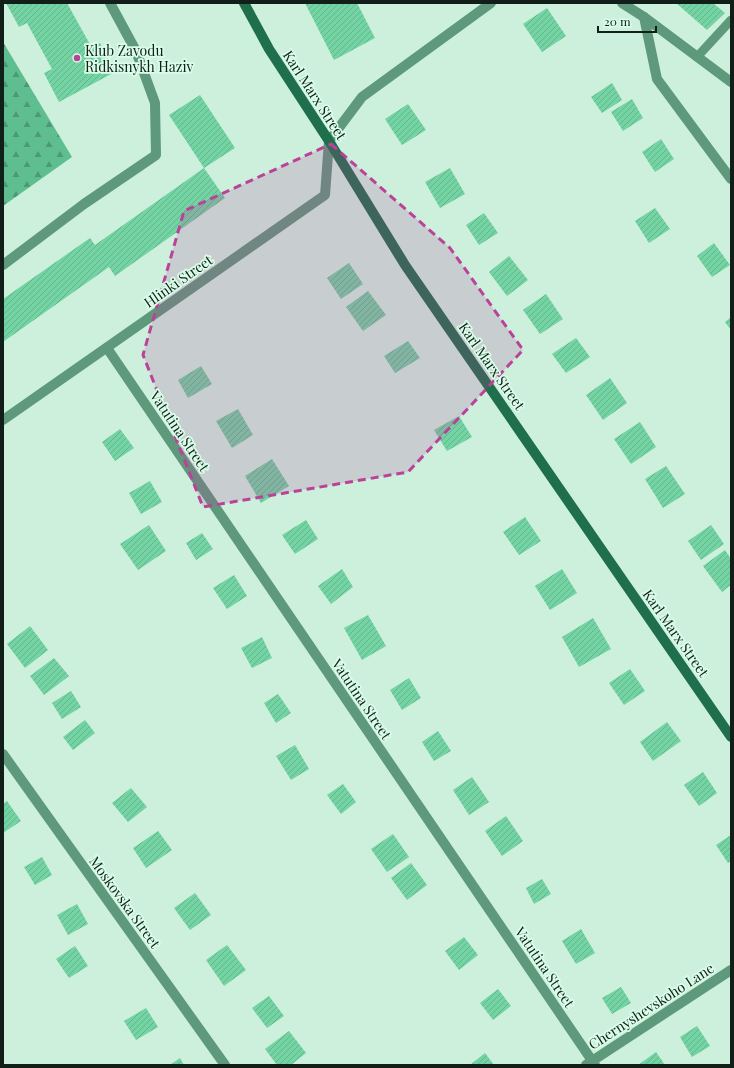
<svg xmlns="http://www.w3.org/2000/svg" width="734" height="1068" font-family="'Playfair Display',serif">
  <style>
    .forest { fill: url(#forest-firs) }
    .building { fill: url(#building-hatch) }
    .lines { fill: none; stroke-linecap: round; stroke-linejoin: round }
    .lane { stroke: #5d997a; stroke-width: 9 }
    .street { stroke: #5d997a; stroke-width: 10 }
    .secondary { stroke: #1f6f4d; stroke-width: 10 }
    .marked { fill: #ba4399; fill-opacity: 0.2; stroke: #ba4399; stroke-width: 3; stroke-dasharray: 8 5; stroke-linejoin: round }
    .poi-dot { fill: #ba4399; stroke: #d9fde9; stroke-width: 1.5 }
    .labels { text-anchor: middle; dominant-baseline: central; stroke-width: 3.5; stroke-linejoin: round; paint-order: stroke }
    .poi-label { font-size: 14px; fill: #121f18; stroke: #d9fde9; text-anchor: start }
    .street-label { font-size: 14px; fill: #121f18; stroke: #d9fde9 }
  </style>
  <defs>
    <pattern id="forest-firs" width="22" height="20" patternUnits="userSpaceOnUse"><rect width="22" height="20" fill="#5ebe8f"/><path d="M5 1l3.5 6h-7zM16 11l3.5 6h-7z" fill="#4c9a74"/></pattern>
    <pattern id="building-hatch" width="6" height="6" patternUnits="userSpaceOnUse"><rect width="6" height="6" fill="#73d3a3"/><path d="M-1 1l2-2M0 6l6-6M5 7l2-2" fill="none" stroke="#62b58c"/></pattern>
  </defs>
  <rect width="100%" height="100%" fill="#ccf0dc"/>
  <!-- forest -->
  <polygon class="forest" points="3,42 72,157 3,206"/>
  <!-- building -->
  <g class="building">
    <polygon points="6,3 67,3 92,48 100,43 115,72 59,102 44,73 52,69 27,23 19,27"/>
    <polygon points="305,3 357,3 375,38 334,60"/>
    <polygon points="676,3 713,3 725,13 707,30"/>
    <polygon points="547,8 566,36 542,52 523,24"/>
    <polygon points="612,83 622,100 602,113 591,97"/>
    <polygon points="200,95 235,148 204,168 169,115"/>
    <polygon points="632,99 643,118 623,131 611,112"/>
    <polygon points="408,104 426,130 402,145 385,119"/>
    <polygon points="661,139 674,159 655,172 642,152"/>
    <polygon points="204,168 225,198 115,276 109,267 3,342 3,299 90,238 95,245"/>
    <polygon points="450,168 465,194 440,208 425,182"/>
    <polygon points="655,208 670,229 649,243 635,221"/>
    <polygon points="484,213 498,233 479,245 466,225"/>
    <polygon points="714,243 730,265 712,277 697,256"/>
    <polygon points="509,256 528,280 507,296 489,272"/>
    <polygon points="349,263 363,284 341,299 327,278"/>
    <polygon points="368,291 386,315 363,331 346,307"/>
    <polygon points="546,294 563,319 540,334 523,310"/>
    <polygon points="731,317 731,330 725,322"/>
    <polygon points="576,338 590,357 566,373 552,354"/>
    <polygon points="408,341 420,358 395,373 384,356"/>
    <polygon points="201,366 212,384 188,398 178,380"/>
    <polygon points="610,378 627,403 603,420 586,395"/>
    <polygon points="238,409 253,435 232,448 216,421"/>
    <polygon points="459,416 472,437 447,451 434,430"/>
    <polygon points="640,422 656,447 631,464 614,439"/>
    <polygon points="120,429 134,448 115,461 102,442"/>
    <polygon points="272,459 289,486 261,503 245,476"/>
    <polygon points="666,466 685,494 663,508 645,479"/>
    <polygon points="150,481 162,502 141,514 129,493"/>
    <polygon points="525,517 541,541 519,555 503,532"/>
    <polygon points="306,520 318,539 295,554 282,535"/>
    <polygon points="149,525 166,551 138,570 120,544"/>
    <polygon points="711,525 724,544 701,560 688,541"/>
    <polygon points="202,533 213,549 196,560 186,543"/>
    <polygon points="725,550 731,559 731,585 722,592 703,566"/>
    <polygon points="342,569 353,587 331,604 318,586"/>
    <polygon points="562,569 577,593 550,610 535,586"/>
    <polygon points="234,575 247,596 227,609 213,588"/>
    <polygon points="368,615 386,646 362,660 344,628"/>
    <polygon points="593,618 611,649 579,667 562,637"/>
    <polygon points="30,626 48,650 25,668 7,644"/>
    <polygon points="262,637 272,658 252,668 241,648"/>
    <polygon points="54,658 69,676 44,695 30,676"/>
    <polygon points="630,669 645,691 624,705 609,683"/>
    <polygon points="409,678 421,698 402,710 390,690"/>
    <polygon points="71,691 81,707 62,719 52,703"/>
    <polygon points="278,694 291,713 276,723 264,703"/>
    <polygon points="85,720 95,733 73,750 63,737"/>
    <polygon points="667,722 681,741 653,761 640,742"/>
    <polygon points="438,731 451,751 434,761 422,742"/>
    <polygon points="295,745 309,769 291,780 276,756"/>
    <polygon points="703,772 717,793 699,806 684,785"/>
    <polygon points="472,777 489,802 469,815 453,790"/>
    <polygon points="343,784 356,802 341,814 327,795"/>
    <polygon points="131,788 147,807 128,822 112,803"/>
    <polygon points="7,801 21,821 3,833 3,804"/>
    <polygon points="506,816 523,841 502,856 485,831"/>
    <polygon points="158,831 172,850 146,868 133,848"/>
    <polygon points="393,834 409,857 387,872 371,849"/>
    <polygon points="731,835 731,861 728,863 716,845"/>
    <polygon points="42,857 52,875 35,885 24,867"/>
    <polygon points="411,863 427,885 407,900 391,878"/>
    <polygon points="542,879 551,894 534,904 526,888"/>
    <polygon points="195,893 211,915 190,930 174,908"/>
    <polygon points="77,904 88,924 68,935 57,915"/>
    <polygon points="581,929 595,953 576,964 562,941"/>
    <polygon points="464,937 478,955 459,970 445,951"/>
    <polygon points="227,945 246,970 224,986 206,960"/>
    <polygon points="75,946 88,966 69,978 56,959"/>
    <polygon points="621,987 631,1003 612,1014 602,998"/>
    <polygon points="498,989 511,1006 493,1020 480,1003"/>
    <polygon points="269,996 284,1016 267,1028 252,1008"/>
    <polygon points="146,1008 158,1027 136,1040 124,1021"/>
    <polygon points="697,1026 710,1046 692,1057 680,1037"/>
    <polygon points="289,1031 306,1053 291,1065 277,1065 265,1049"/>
    <polygon points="656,1052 665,1065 638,1065"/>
    <polygon points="485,1053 494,1065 470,1065"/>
    <polygon points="180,1058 184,1065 170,1065"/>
  </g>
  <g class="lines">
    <!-- lane -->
    <polyline class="lane" points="697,57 731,20"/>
    <!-- street -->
    <g class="street">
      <polyline points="622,3 644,17 731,82"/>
      <polyline points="644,17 657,79 731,179"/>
      <polyline points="3,265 84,204 156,155 155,103 136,51 110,3"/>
      <polyline points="107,348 595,1065"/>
      <polyline points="3,420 325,195 329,141 362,97 491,3"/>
      <polyline points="3,754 225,1065"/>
      <polyline points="586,1065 731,970"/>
    </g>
    <!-- secondary -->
    <polyline class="secondary" points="244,3 269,49 329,141 405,265 731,737"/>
  </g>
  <!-- marked area -->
  <path class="marked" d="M331 144 450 248 523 350 408 472 203 507 143 355 184 211Z"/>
  <!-- markers -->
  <circle class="poi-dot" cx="77" cy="58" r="4"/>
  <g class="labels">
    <!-- poi labels -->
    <g class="poi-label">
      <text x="85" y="50">Klub Zavodu<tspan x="85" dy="16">Ridkisnykh Haziv</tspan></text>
    </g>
    <!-- street labels -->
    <g class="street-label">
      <text transform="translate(315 95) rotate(57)">Karl Marx Street</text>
      <text transform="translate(178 281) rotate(-35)">Hlinki Street</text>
      <text transform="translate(492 366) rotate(55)">Karl Marx Street</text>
      <text transform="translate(180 431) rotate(56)">Vatutina Street</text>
      <text transform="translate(676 633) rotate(55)">Karl Marx Street</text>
      <text transform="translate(362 699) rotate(56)">Vatutina Street</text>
      <text transform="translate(125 902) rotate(54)">Moskovska Street</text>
      <text transform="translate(545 967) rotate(56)">Vatutina Street</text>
      <text transform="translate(651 1006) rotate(-33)">Chernyshevskoho Lane</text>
    </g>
  </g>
  <!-- border -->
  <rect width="734" height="1068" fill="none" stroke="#121f18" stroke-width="8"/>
  <!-- scale -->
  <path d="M598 26v6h58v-6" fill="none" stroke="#121f18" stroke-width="2"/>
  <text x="604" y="26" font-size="12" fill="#121f18" stroke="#d9fde9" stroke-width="3" paint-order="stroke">20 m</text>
</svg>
